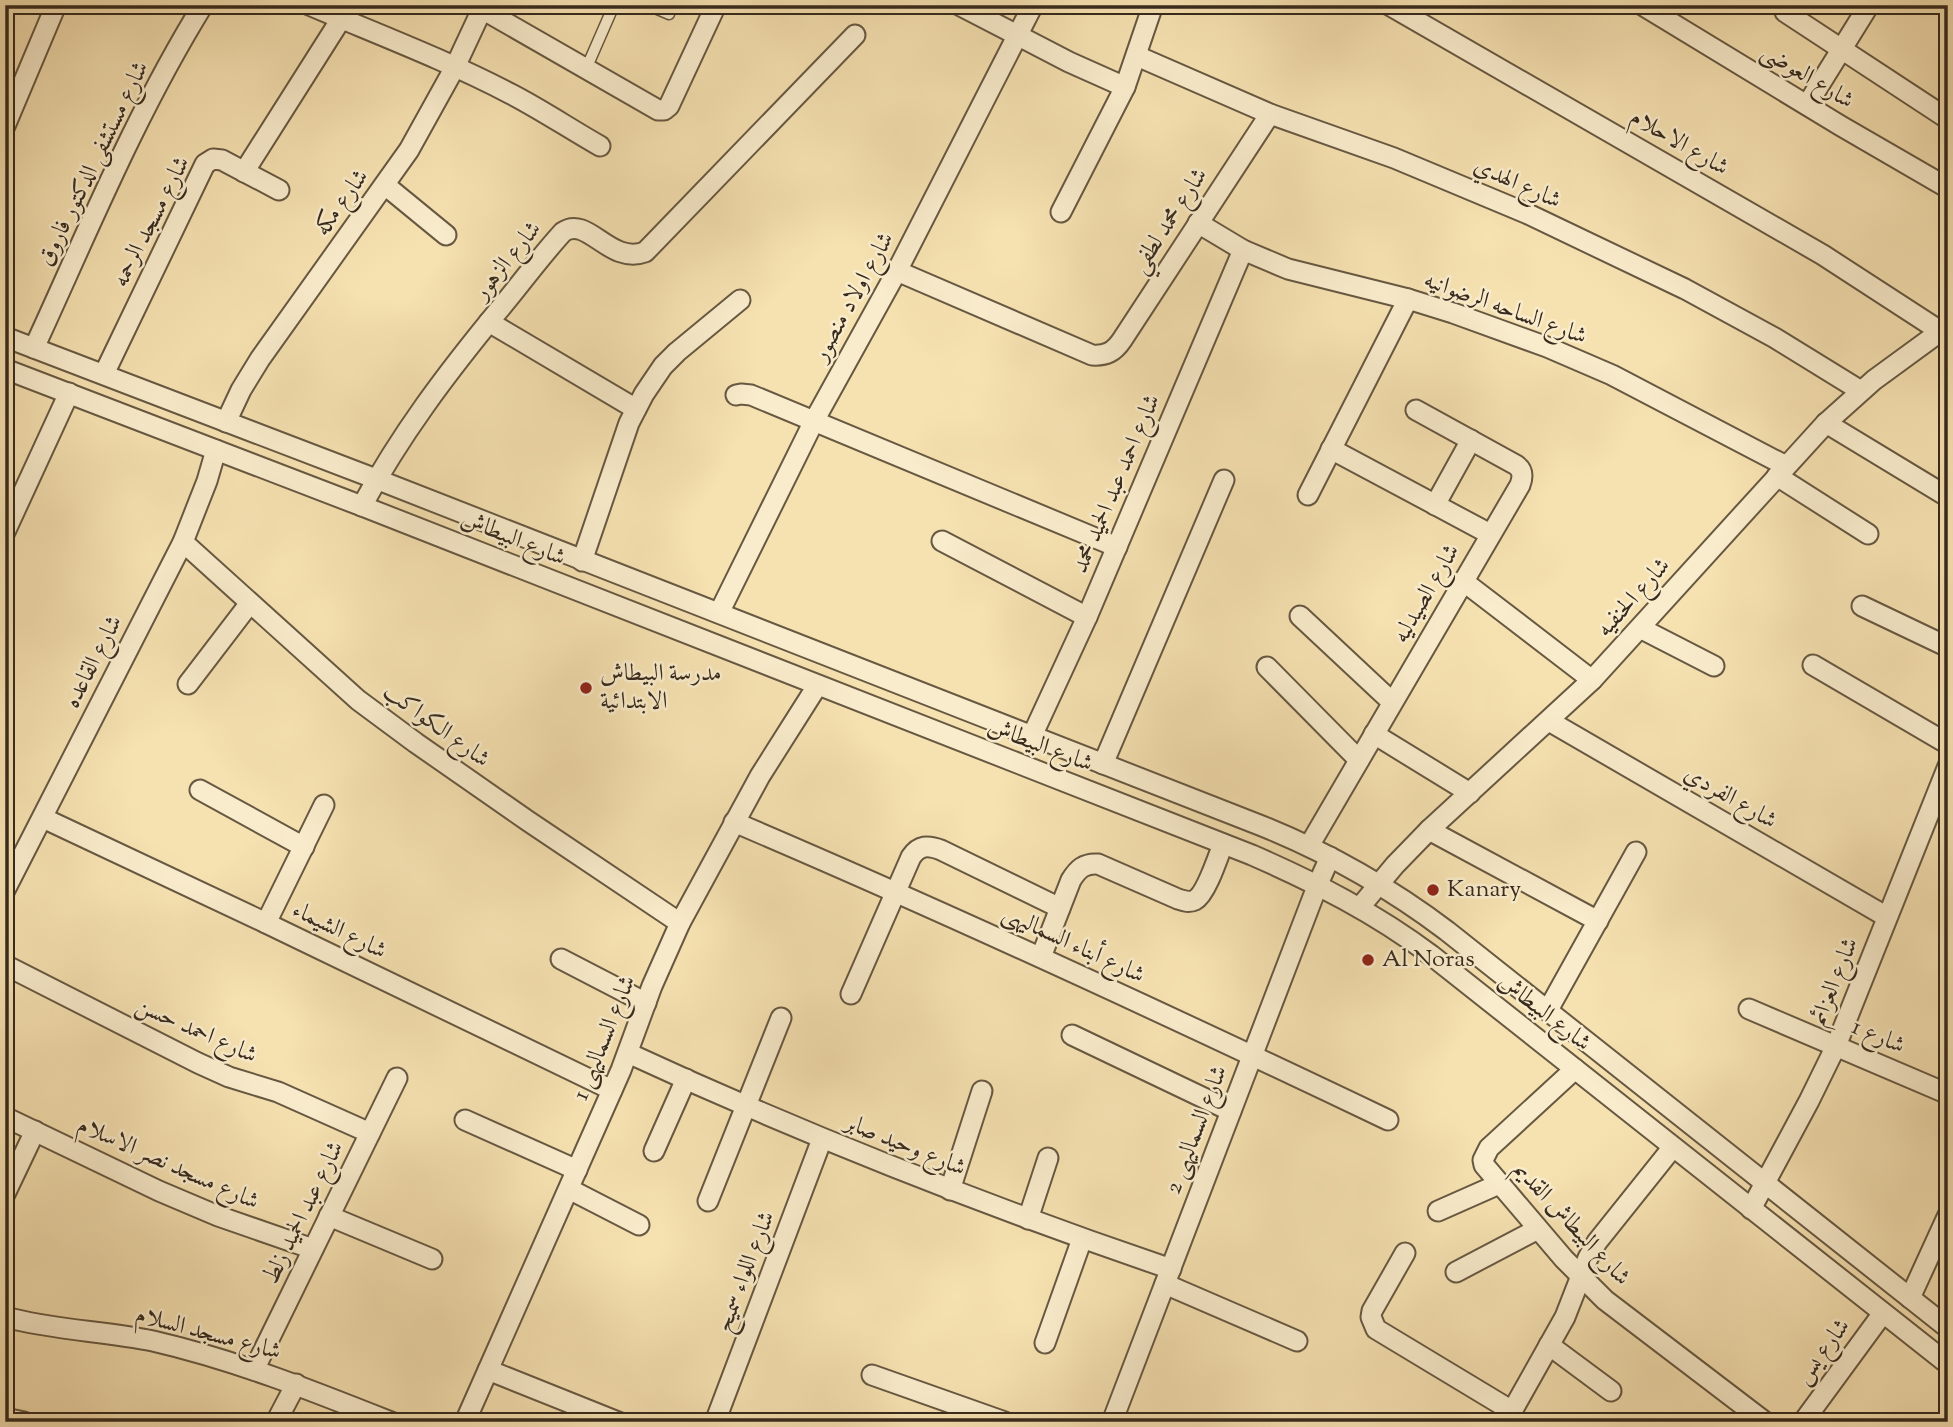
<svg xmlns="http://www.w3.org/2000/svg" width="1953" height="1427" font-family="'Sorts Mill Goudy',Amiri,serif">
  <style>
    .lines { fill: none; stroke-linecap: round; stroke-linejoin: round }
    .service-casing { stroke: #675842; stroke-width: 13 }
    .minor-casing { stroke: #675842; stroke-width: 23 }
    .service { stroke: #f9eccc; stroke-width: 10 }
    .minor { stroke: #f9eccc; stroke-width: 19 }
    .poi-dot { fill: #8f2418; stroke: #f9eccc; stroke-width: 2.5 }
    .labels { text-anchor: middle; dominant-baseline: central; stroke-width: 5; stroke-linejoin: round; paint-order: stroke }
    .street-label { font-size: 24px; fill: #372a1d; stroke: #f9eccc }
    .poi-label { font-size: 24px; fill: #372a1d; stroke: #f9eccc; text-anchor: start }
  </style>
  <rect width="100%" height="100%" fill="#f6e1b1"/>
  <filter id="stains"><feTurbulence type="fractalNoise" baseFrequency=".00286" numOctaves="4"/><feColorMatrix values="0 0 0 0 .2 0 0 0 0 .09 0 0 0 0 .02 0 0 0 .5 -.17"/></filter>
  <radialGradient id="worn" r=".72"><stop offset=".6" stop-color="#630" stop-opacity="0"/><stop offset="1" stop-color="#630" stop-opacity=".3"/></radialGradient>
  <g class="lines">
    <!-- service casing -->
    <g class="service-casing">
      <g id="service">
        <polyline points="648,5 669,14"/>
        <polyline points="586,69 614,5"/>
      </g>
    </g>
    <!-- minor casing -->
    <g class="minor-casing">
      <g id="minor">
        <path d="M309 5C377 34 446 60 511 94 542 110 570 129 600 146"/>
        <polyline points="959,5 1069,62 1125,87"/>
        <polyline points="1389,5 1823,255 1940,331"/>
        <polyline points="1642,5 1841,126 1948,188"/>
        <polyline points="482,9 658,110 664,110 669,106 716,5"/>
        <polyline points="1785,12 1948,119"/>
        <polyline points="1137,56 1270,114 1394,158 1528,214 1685,289 1775,338 1861,391"/>
        <polyline points="1807,105 1869,5"/>
        <polyline points="5,126 56,5"/>
        <polyline points="244,172 341,19"/>
        <polyline points="385,185 446,235"/>
        <polyline points="1061,212 1125,87 1153,5"/>
        <polyline points="1198,223 1243,250 1288,269 1408,299 1453,313 1547,347 1612,375 1786,466"/>
        <path d="M897 271 1092 355C1106 356 1114 352 1122 340L1270 114"/>
        <polyline points="489,322 636,409"/>
        <path d="M5 337 376 479 1262 826C1329 853 1390 888 1447 931L1948 1328"/>
        <path d="M34 348C87 233 136 113 203 5"/>
        <path d="M5 369 362 506 1252 855C1316 883 1375 913 1431 955L1948 1364"/>
        <polyline points="104,374 205,164 213,159 222,160 279,190"/>
        <polyline points="736,395 741,394 751,395 1117,547"/>
        <polyline points="226,422 241,390 260,359 409,150 455,67 484,5"/>
        <polyline points="1826,423 1948,497"/>
        <polyline points="1331,449 1490,534"/>
        <polyline points="1777,476 1868,534"/>
        <polyline points="1308,495 1408,299"/>
        <polyline points="1435,505 1471,440"/>
        <path d="M362 506C400 435 447 373 498 311 520 285 540 257 563 232 588 215 609 265 645 252L855 35"/>
        <polyline points="5,532 69,393"/>
        <polyline points="942,541 1087,617"/>
        <polyline points="183,542 358,700 416,743 528,821 680,923"/>
        <polyline points="582,561 629,423 644,394 663,366 677,352 740,300"/>
        <polyline points="1463,581 1592,680"/>
        <polyline points="1862,606 1948,647"/>
        <polyline points="719,613 814,421 897,271 1033,5"/>
        <polyline points="1300,616 1392,702"/>
        <polyline points="1640,628 1714,666"/>
        <polyline points="1813,665 1948,744"/>
        <polyline points="1267,667 1359,760"/>
        <polyline points="188,684 250,603"/>
        <polyline points="1549,721 1887,917"/>
        <polyline points="1374,734 1470,793"/>
        <polyline points="1032,736 1087,617 1243,250"/>
        <polyline points="1103,764 1224,480"/>
        <polyline points="200,790 304,847"/>
        <polyline points="43,818 266,923 612,1090"/>
        <path d="M734 822C955 916 1172 1017 1388 1120"/>
        <polyline points="1429,830 1598,921"/>
        <path d="M1309 846 1520 485C1523 477 1523 470 1516 465L1416 410"/>
        <polyline points="5,890 183,542 207,481 216,450"/>
        <polyline points="1360,907 1395,865 1429,830 1592,680 1826,423 1874,380 1948,326"/>
        <polyline points="266,923 324,805"/>
        <path d="M1041 957 1071 880C1078 869 1084 863 1098 864L1178 899C1184 901 1189 903 1195 900 1206 894 1218 857 1223 844"/>
        <polyline points="561,959 646,1003"/>
        <polyline points="5,965 198,1063 229,1077 278,1092 370,1133"/>
        <path d="M851 994 911 857C919 845 928 845 941 850L1060 908"/>
        <polyline points="1749,1009 1948,1094"/>
        <polyline points="1548,1010 1636,852"/>
        <polyline points="1072,1035 1231,1111"/>
        <path d="M628 1053C805 1135 986 1206 1171 1269"/>
        <polyline points="1575,1069 1489,1148 1483,1160 1484,1165 1564,1259 1605,1300 1765,1422"/>
        <polyline points="5,1117 159,1191 218,1216 313,1249"/>
        <polyline points="465,1120 577,1170"/>
        <polyline points="654,1151 686,1079"/>
        <polyline points="569,1189 639,1225"/>
        <polyline points="950,1190 982,1091"/>
        <polyline points="5,1194 35,1131"/>
        <polyline points="708,1201 781,1018"/>
        <polyline points="1751,1209 1809,1101 1836,1046 1948,766"/>
        <polyline points="1438,1211 1499,1184"/>
        <polyline points="329,1216 432,1259"/>
        <polyline points="1028,1219 1048,1158"/>
        <polyline points="1405,1253 1372,1311 1371,1317 1376,1329 1512,1411"/>
        <polyline points="1456,1272 1538,1229"/>
        <polyline points="1165,1284 1297,1341"/>
        <polyline points="1910,1298 1948,1215"/>
        <path d="M5 1317C53 1330 104 1331 153 1341 235 1360 313 1391 391 1422"/>
        <polyline points="1045,1343 1082,1239"/>
        <polyline points="1549,1345 1611,1391"/>
        <polyline points="254,1370 397,1078"/>
        <polyline points="488,1370 618,1422"/>
        <polyline points="872,1375 1005,1422"/>
        <polyline points="5,1418 24,1422"/>
        <polyline points="276,1422 296,1384"/>
        <polyline points="465,1422 621,1070 652,986 680,923 760,776 817,686"/>
        <polyline points="715,1422 822,1139"/>
        <polyline points="1112,1422 1318,884 1330,857"/>
        <polyline points="1506,1422 1565,1317 1588,1258 1597,1242 1673,1147"/>
        <polyline points="1803,1422 1883,1313"/>
      </g>
    </g>
    <!-- service -->
    <use href="#service" class="service"/>
    <!-- minor -->
    <use href="#minor" class="minor"/>
  </g>
  <!-- markers -->
  <g class="poi-dot">
    <circle cx="586" cy="688" r="7"/>
    <circle cx="1433" cy="890" r="7"/>
    <circle cx="1368" cy="960" r="7"/>
  </g>
  <g class="labels">
    <!-- street labels -->
    <g class="street-label">
      <text transform="translate(1807 77) rotate(31)">شارع العوضى</text>
      <text transform="translate(1679 143) rotate(30)">شارع الاحلام</text>
      <text transform="translate(94 164) rotate(-64)">شارع مستشفى الدكتور فاروق</text>
      <text transform="translate(1517 184) rotate(24)">شارع الهدي</text>
      <text transform="translate(342 203) rotate(-54)">شارع مكه</text>
      <text transform="translate(1170 221) rotate(-57)">شارع محمد لطفي</text>
      <text transform="translate(152 222) rotate(-63)">شارع مسجد الرحمه</text>
      <text transform="translate(508 261) rotate(-51)">شارع الزهور</text>
      <text transform="translate(854 297) rotate(-61)">شارع اولاد منصور</text>
      <text transform="translate(1505 309) rotate(20)">شارع الساحه الرضوانيه</text>
      <text transform="translate(1117 484) rotate(-67)">شارع احمد عبد الحميد محمد</text>
      <text transform="translate(513 539) rotate(22)">شارع البيطاش</text>
      <text transform="translate(1427 594) rotate(-60)">شارع الصيدليه</text>
      <text transform="translate(1634 598) rotate(-48)">شارع الحنفيه</text>
      <text transform="translate(94 662) rotate(-63)">شارع القاعده</text>
      <text transform="translate(436 726) rotate(36)">شارع الكواكب</text>
      <text transform="translate(1040 746) rotate(21)">شارع البيطاش</text>
      <text transform="translate(1730 798) rotate(30)">شارع الفردي</text>
      <text transform="translate(339 931) rotate(26)">شارع الشيماء</text>
      <text transform="translate(1073 945) rotate(25)">شارع أبناء السماليهى</text>
      <text transform="translate(1835 982) rotate(-68)">شارع العزائم</text>
      <text transform="translate(1544 1013) rotate(38)">شارع البيطاش</text>
      <text transform="translate(196 1031) rotate(24)">شارع احمد حسن</text>
      <text transform="translate(1878 1037) rotate(23)">شارع 1</text>
      <text transform="translate(605 1038) rotate(-68)">شارع السماليهى 1</text>
      <text transform="translate(1197 1130) rotate(-69)">شارع السماليهى 2</text>
      <text transform="translate(905 1146) rotate(22)">شارع وحيد صابر</text>
      <text transform="translate(168 1164) rotate(24)">شارع مسجد نصر الاسلام</text>
      <text transform="translate(304 1213) rotate(-64)">شارع عبد الحميد زلط</text>
      <text transform="translate(1571 1224) rotate(47)">شارع البيطاش القديم</text>
      <text transform="translate(746 1272) rotate(-69)">شارع اللواء سميح</text>
      <text transform="translate(208 1334) rotate(15)">شارع مسجد السلام</text>
      <text transform="translate(1823 1352) rotate(-53)">شارع يس</text>
    </g>
    <!-- poi labels -->
    <g class="poi-label">
      <text x="600" y="674">مدرسة البيطاش<tspan x="600" dy="28">الابتدائية</tspan></text>
      <text x="1447" y="890">Kanary</text>
      <text x="1382" y="960">Al Noras</text>
    </g>
  </g>
  <!-- margin -->
  <rect width="1953" height="1427" fill="none" stroke="#f6e1b1" stroke-width="28"/>
  <rect x="7" y="7" width="1939" height="1413" fill="none" stroke="#372a1d" stroke-width="3.5"/>
  <rect x="14" y="14" width="1925" height="1399" fill="none" stroke="#372a1d" stroke-width="2"/>
  <rect width="100%" height="100%" filter="url(#stains)"/>
  <rect width="100%" height="100%" fill="url(#worn)"/>
</svg>
